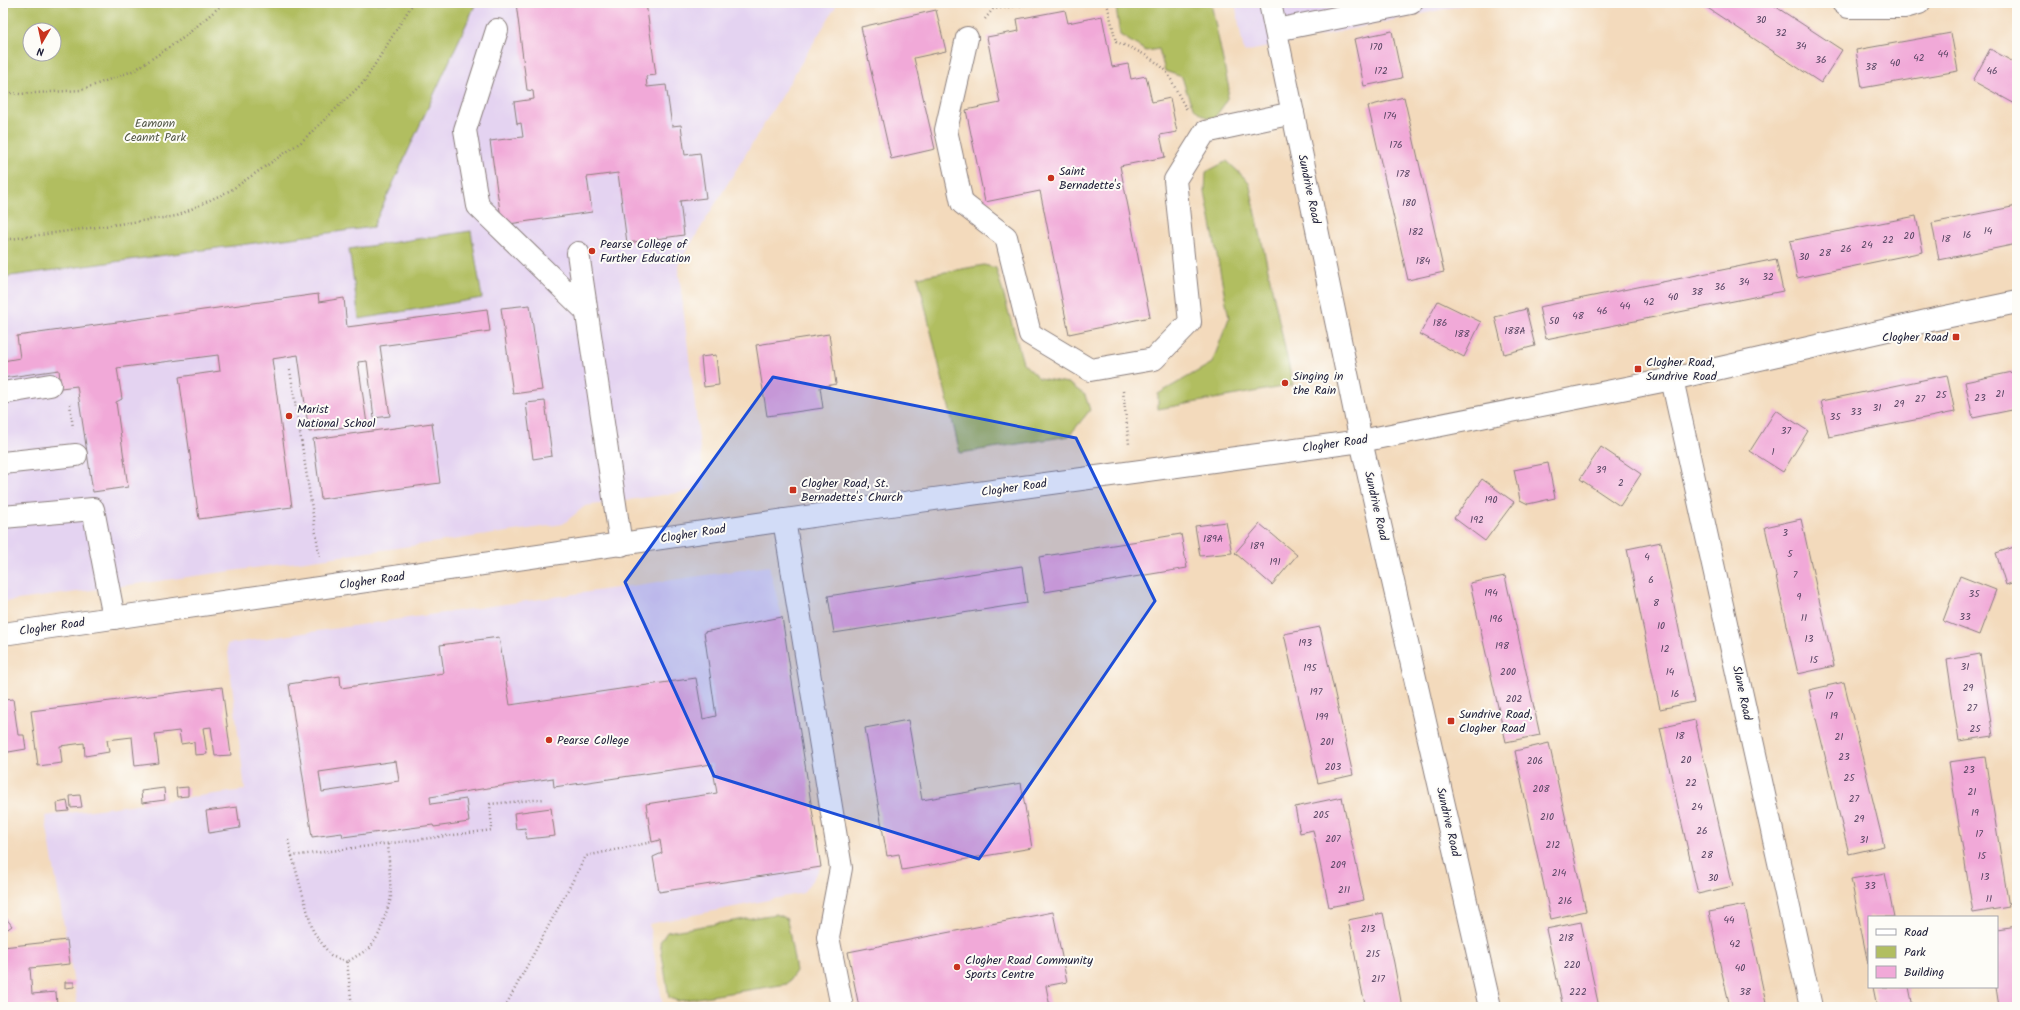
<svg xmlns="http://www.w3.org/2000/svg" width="2020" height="1010" font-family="Kalam,sans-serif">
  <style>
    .built { fill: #e4d3f1 }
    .green { fill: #b1be60; stroke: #6a704e; fill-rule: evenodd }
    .building { fill: #f1a9d8; fill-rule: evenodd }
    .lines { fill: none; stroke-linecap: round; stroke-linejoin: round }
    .minor-casing { stroke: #8a7e7c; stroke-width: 24 }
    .path { stroke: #8a7e7c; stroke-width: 2.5; stroke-dasharray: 1 3; stroke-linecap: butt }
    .minor { stroke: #fff; stroke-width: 22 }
    .marked { fill: #1d4ed8; fill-opacity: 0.2; stroke: #1d4ed8; stroke-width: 3; stroke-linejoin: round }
    .poi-dot { fill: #c8321e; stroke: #fdfcf7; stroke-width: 1.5 }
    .labels { text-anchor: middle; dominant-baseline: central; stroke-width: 4; stroke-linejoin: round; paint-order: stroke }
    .number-label { font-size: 10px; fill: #564462 }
    .park-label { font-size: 12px; fill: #545948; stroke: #fdfcf7 }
    .poi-label { font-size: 12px; fill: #22223b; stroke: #fdfcf7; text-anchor: start }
    .street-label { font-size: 12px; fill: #22223b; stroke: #fdfcf7 }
  </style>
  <rect width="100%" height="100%" fill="#fdfcf7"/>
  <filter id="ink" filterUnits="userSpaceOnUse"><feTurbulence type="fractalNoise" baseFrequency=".025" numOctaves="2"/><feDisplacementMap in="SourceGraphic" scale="8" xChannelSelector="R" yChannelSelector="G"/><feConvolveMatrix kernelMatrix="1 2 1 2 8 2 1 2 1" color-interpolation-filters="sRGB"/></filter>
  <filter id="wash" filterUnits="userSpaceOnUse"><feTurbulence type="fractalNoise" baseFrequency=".012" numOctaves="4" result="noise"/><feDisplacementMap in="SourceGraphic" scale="16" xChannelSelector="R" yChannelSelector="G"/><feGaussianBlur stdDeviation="0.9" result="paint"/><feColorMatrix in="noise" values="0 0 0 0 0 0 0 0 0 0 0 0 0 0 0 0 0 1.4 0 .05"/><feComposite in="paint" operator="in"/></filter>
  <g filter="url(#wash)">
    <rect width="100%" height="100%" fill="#f3dabc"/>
    <!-- built -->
    <g class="built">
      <polygon points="476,3 829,3 836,6 678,265 705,489 585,506 563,524 320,559 3,602 3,277 373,227"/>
      <polygon points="1235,3 1473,3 1244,52"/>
      <polygon points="769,566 782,617 821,867 803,893 649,924 663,1007 78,1007 45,816 245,790 227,644"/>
    </g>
    <!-- green -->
    <g class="green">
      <path d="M3 3H476L373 227 3 277ZM30 30H54V54H30Z"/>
      <path d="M1138 3H1211L1229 89 1226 102 1213 120C1190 112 1189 98 1182 77L1165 71 1159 49 1146 51 1120 35 1116 7Z"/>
      <polygon points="1227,161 1249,182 1293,385 1158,409 1158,394 1212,363 1229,318 1205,192 1206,172"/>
      <polygon points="471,231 482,298 359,319 349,249"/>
      <polygon points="984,265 996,268 1023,363 1039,378 1068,383 1085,395 1090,410 1069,436 960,453 918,277"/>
      <polygon points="776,914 787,919 796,971 787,984 678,1001 669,998 660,942 667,932"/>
    </g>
    <g id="blocks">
      <!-- building -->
      <g class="building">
        <polygon points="516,3 646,3 656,75 646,76 647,87 666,85 672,126 681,125 685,155 700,153 706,198 680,201 684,235 627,243 618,173 587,177 592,212 502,225 490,141 523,137 521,123 517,124 514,102 534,99 533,91 527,90"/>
        <polygon points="1700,3 1770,3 1842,50 1821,83"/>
        <polygon points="936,10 946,51 914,58 935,149 891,159 861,27"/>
        <polygon points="1065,10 1068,23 1102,16 1112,67 1128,64 1131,79 1146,76 1152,102 1170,98 1177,132 1160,135 1165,157 1120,166 1150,317 1069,334 1040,191 985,202 966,110 1000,103 987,37 1019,31 1017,19"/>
        <polygon points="1392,31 1402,78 1364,86 1354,39"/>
        <polygon points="1951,33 1958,71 1862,88 1856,50"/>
        <polygon points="1990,49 2017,64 2017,105 1973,81"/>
        <polygon points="1404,97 1444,272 1408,280 1368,106"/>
        <polygon points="2017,206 2017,244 1939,260 1932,223"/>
        <polygon points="1916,216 1923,252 1797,278 1790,241"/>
        <polygon points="1776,259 1783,291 1546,339 1539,307"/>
        <polygon points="318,294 319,302 344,298 347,327 487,309 490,331 380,346 390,416 374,418 367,361 358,362 367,424 309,432 298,355 272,359 292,507 199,519 179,377 220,371 218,355 117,368 122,399 116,402 128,487 93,492 77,386 61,388 59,370 3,378 3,361 20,358 17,336"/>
        <polygon points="1438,301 1481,322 1464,357 1420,334"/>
        <polygon points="530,305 542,390 513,394 501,308"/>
        <polygon points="1526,309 1535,346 1504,354 1495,317"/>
        <polygon points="829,334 836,384 820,387 823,408 767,416 756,345"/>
        <polygon points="716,355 719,385 704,387 701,357"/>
        <polygon points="2017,371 2017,409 1973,418 1965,382"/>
        <polygon points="1947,375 1955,412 1829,437 1821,401"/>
        <polygon points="545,401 552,456 533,459 526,403"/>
        <polygon points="1776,410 1808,431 1783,472 1750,451"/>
        <polygon points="432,423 440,483 321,499 313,439"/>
        <polygon points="1601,447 1641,474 1620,506 1580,479"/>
        <polygon points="1548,463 1555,498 1528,504 1520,500 1514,470"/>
        <polygon points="1482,479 1514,502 1485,541 1454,518"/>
        <polygon points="1801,519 1834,666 1798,674 1765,527"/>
        <polygon points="1226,522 1232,553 1200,556 1195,526"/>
        <polygon points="1260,524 1297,555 1272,585 1235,553"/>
        <polygon points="1181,534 1187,568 1045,592 1039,557"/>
        <polygon points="1661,542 1694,702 1660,709 1627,549"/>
        <polygon points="2017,546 2017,581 2006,585 1996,553"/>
        <polygon points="1022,566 1027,603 834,633 828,596"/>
        <polygon points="1505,576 1540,735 1506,742 1470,583"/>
        <polygon points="1960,576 1996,590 1979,635 1943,621"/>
        <path d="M782 617 821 867 659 892 653 857 662 853 660 840 652 842 646 804 717 793 712 764 554 787 553 778 430 797 431 804 466 799 469 822 434 827 433 825 343 837 342 833 312 837 289 684 340 676 341 688 444 673 440 645 499 637 510 705 696 678 703 719 716 716 704 632ZM396 761 399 781 322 792 319 772Z"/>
        <polygon points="1320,627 1353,775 1318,783 1284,634"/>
        <polygon points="1980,654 1993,736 1959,741 1947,660"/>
        <polygon points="1844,682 1884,846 1849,854 1809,690"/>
        <polygon points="222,687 231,755 215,756 211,727 203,728 207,754 195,755 194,742 181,744 179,731 155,734 159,763 135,766 132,737 107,740 109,752 85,756 84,743 60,746 62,763 38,766 31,711"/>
        <polygon points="13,699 18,735 24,735 26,749 3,753 3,700"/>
        <polygon points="908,720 922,800 1021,783 1032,848 902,870 899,854 887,856 865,728"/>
        <polygon points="1695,720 1733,886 1698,894 1660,728"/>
        <polygon points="1549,743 1586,911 1551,919 1515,751"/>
        <polygon points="1985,757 2009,907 1973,913 1949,762"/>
        <polygon points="188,787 188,796 177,797 176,788"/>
        <polygon points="164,788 165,800 142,803 141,791"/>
        <polygon points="80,795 82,807 71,808 70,796"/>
        <polygon points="1342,797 1364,900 1329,907 1313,830 1300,833 1295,807"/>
        <polygon points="67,801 69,811 58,812 57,803"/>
        <polygon points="237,807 240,828 209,833 206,811"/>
        <polygon points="551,808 555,836 527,839 525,828 516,829 514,813"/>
        <polygon points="1885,873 1894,917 1869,917 1868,964 1851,879"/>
        <polygon points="1745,905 1755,952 1767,1007 1730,1007 1719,960 1709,912"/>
        <polygon points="1053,912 1067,982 1046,986 1050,1007 859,1007 848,952"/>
        <polygon points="1383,913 1394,963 1402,1007 1366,1007 1363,996 1348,920"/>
        <polygon points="3,914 12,926 5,931 3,929"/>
        <polygon points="1581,922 1592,975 1599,1007 1563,1007 1546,929"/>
        <polygon points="2017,926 2017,1007 1999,1007 1996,987 1997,929"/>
        <polygon points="67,940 70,964 30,968 32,994 56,992 57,1006 3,1007 3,947"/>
        <polygon points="65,982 74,982 74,987 65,988"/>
        <polygon points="1873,987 1909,987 1913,1007 1877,1007"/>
      </g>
    </g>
  </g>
  <g filter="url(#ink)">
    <use href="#blocks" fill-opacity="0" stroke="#8a7e7c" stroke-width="1"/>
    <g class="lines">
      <!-- minor casing -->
      <g class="minor-casing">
        <g id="minor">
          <polyline points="1270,3 1361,441 1490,1007"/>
          <polyline points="1843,3 1848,7 1905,7 1919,3"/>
          <polyline points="497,30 465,130 478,206 586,311"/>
          <polyline points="1276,30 1411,3"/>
          <polyline points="967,38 946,130 962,203 1006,237 1030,334 1090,370 1154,359 1190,322 1175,180 1205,132 1293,113"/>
          <polyline points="578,253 621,545"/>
          <polyline points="1672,379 1811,1007"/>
          <polyline points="3,393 50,385"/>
          <polyline points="3,463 76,455"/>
          <polyline points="3,517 93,509 114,618"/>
          <polyline points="784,520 841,868 828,937 842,1007"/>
          <polyline points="3,634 861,509 1361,441 1672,379 1931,320 2017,302"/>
        </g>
      </g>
      <!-- path -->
      <g class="path">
        <path d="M1107 3 1116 42C1133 48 1152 57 1165 70 1173 80 1179 99 1188 111"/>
        <polyline points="985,19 993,9 1039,3"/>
        <polyline points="3,92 20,94 81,90 135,70 183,38 224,3"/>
        <polyline points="3,240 177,216 231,190 301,142 364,82 413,3"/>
        <polyline points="290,370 320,559"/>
        <polyline points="1123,391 1129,444"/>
        <polyline points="70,404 73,428"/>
        <polyline points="288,840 292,856 492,830 490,804 544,799"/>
        <polyline points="292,856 313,931 331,956 347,962 370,948 379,934 391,898 388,843"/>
        <polyline points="347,962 352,1007"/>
        <polyline points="505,1007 586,856 652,842"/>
      </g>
      <!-- minor -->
      <use href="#minor" class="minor"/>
    </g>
  </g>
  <!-- marked area -->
  <path class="marked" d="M773 377 1076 438 1155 601 979 859 714 776 625 582Z"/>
  <!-- markers -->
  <g class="poi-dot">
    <circle cx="1051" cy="178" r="4"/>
    <circle cx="592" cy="251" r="4"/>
    <rect x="1952" y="333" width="8" height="8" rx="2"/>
    <rect x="1634" y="365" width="8" height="8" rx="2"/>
    <circle cx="1285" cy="383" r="4"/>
    <circle cx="289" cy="416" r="4"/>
    <rect x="789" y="486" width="8" height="8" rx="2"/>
    <rect x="1447" y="717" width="8" height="8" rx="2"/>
    <circle cx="549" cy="740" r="4"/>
    <circle cx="957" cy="967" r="4"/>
  </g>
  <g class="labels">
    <!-- number labels -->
    <g class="number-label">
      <text x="1761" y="20">30</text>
      <text x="1781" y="33">32</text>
      <text x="1801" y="46">34</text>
      <text x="1376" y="47">170</text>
      <text x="1943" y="54">44</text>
      <text x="1919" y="58">42</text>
      <text x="1821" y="60">36</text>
      <text x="1895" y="63">40</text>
      <text x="1871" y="67">38</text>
      <text x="1381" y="71">172</text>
      <text x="1992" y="71">46</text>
      <text x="1390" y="116">174</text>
      <text x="1396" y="145">176</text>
      <text x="1403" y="174">178</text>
      <text x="1409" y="203">180</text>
      <text x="1988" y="231">14</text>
      <text x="1416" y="232">182</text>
      <text x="1967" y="235">16</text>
      <text x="1909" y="236">20</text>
      <text x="1946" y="239">18</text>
      <text x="1888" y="240">22</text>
      <text x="1867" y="245">24</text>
      <text x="1846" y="249">26</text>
      <text x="1825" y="253">28</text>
      <text x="1804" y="257">30</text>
      <text x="1423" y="261">184</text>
      <text x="1768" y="277">32</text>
      <text x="1744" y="282">34</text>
      <text x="1720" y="287">36</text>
      <text x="1697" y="292">38</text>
      <text x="1673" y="297">40</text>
      <text x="1649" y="302">42</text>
      <text x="1625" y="306">44</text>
      <text x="1602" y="311">46</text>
      <text x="1578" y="316">48</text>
      <text x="1554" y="321">50</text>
      <text x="1440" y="323">186</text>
      <text x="1515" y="331">188A</text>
      <text x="1462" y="334">188</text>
      <text x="2000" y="394">21</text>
      <text x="1941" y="395">25</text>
      <text x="1980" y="398">23</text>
      <text x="1920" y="399">27</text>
      <text x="1899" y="404">29</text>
      <text x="1877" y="408">31</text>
      <text x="1856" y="412">33</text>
      <text x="1835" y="417">35</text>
      <text x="1786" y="431">37</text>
      <text x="1773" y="452">1</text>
      <text x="1601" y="470">39</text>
      <text x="1621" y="483">2</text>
      <text x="1491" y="500">190</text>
      <text x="1477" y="520">192</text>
      <text x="1785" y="533">3</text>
      <text x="1213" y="539">189A</text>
      <text x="1257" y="546">189</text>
      <text x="1790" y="554">5</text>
      <text x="1647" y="557">4</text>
      <text x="1275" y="562">191</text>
      <text x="1795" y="575">7</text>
      <text x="1651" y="580">6</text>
      <text x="1491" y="593">194</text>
      <text x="1974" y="594">35</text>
      <text x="1799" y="597">9</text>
      <text x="1656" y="603">8</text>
      <text x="1965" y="617">33</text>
      <text x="1804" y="618">11</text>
      <text x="1496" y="619">196</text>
      <text x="1661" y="626">10</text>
      <text x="1809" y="639">13</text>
      <text x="1305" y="643">193</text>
      <text x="1502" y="646">198</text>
      <text x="1665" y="649">12</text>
      <text x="1814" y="660">15</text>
      <text x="1965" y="667">31</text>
      <text x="1310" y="668">195</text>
      <text x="1508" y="672">200</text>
      <text x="1670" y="672">14</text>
      <text x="1968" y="688">29</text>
      <text x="1316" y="692">197</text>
      <text x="1675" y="694">16</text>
      <text x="1829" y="696">17</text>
      <text x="1514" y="699">202</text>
      <text x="1972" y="708">27</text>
      <text x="1834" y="716">19</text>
      <text x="1322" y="717">199</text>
      <text x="1975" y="729">25</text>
      <text x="1680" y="736">18</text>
      <text x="1839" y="737">21</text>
      <text x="1327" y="742">201</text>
      <text x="1844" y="757">23</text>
      <text x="1686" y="760">20</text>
      <text x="1535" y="761">206</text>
      <text x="1333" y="767">203</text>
      <text x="1969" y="770">23</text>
      <text x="1849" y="778">25</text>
      <text x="1691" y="783">22</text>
      <text x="1541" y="789">208</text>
      <text x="1972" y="792">21</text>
      <text x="1854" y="799">27</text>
      <text x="1697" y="807">24</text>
      <text x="1975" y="813">19</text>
      <text x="1321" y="815">205</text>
      <text x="1547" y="817">210</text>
      <text x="1859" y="819">29</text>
      <text x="1702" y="831">26</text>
      <text x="1979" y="834">17</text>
      <text x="1333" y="839">207</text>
      <text x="1864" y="840">31</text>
      <text x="1553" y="845">212</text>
      <text x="1707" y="855">28</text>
      <text x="1982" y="856">15</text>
      <text x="1338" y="865">209</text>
      <text x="1559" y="873">214</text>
      <text x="1985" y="877">13</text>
      <text x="1713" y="878">30</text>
      <text x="1870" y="886">33</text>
      <text x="1344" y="890">211</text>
      <text x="1989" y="899">11</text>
      <text x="1565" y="901">216</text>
      <text x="1729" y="920">44</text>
      <text x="1368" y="929">213</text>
      <text x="1566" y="938">218</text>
      <text x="1735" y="944">42</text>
      <text x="1373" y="954">215</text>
      <text x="1572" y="965">220</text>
      <text x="1740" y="968">40</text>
      <text x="1378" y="979">217</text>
      <text x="1578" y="992">222</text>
      <text x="1745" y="992">38</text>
    </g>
    <!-- park labels -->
    <g class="park-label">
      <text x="155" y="123">Eamonn<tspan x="155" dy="14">Ceannt Park</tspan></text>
    </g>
    <!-- poi labels -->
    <g class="poi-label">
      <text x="1059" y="171">Saint<tspan x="1059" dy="14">Bernadette's</tspan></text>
      <text x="600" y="244">Pearse College of<tspan x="600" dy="14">Further Education</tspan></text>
      <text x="1948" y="337" text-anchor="end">Clogher Road</text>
      <text x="1646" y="362">Clogher Road,<tspan x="1646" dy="14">Sundrive Road</tspan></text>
      <text x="1293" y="376">Singing in<tspan x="1293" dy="14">the Rain</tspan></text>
      <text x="297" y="409">Marist<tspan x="297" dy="14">National School</tspan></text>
      <text x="801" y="483">Clogher Road, St.<tspan x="801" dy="14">Bernadette's Church</tspan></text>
      <text x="1459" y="714">Sundrive Road,<tspan x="1459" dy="14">Clogher Road</tspan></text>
      <text x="557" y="740">Pearse College</text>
      <text x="965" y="960">Clogher Road Community<tspan x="965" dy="14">Sports Centre</tspan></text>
    </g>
    <!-- street labels -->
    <g class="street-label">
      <text transform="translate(1309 189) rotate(78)">Sundrive Road</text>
      <text transform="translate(1335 444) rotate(-8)">Clogher Road</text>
      <text transform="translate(1014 488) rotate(-8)">Clogher Road</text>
      <text transform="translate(1376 506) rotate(77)">Sundrive Road</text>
      <text transform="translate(693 534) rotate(-9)">Clogher Road</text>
      <text transform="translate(372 581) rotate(-8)">Clogher Road</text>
      <text transform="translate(52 627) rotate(-8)">Clogher Road</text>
      <text transform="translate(1742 693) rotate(78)">Slane Road</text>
      <text transform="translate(1448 822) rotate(77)">Sundrive Road</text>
    </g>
  </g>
  <!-- margin -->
  <rect width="2020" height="1010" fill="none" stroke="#fdfcf7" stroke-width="16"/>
  <!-- legend -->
  <rect x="1868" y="916" width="130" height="72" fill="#fdfcf7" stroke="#a5a5ac"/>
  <rect x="1876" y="929" width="20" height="6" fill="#ffffff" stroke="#a5a5ac"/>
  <text x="1904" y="936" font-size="12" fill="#22223b">Road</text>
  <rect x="1876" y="946" width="20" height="12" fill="#b1be60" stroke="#a5a5ac"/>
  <text x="1904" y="956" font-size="12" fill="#22223b">Park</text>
  <rect x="1876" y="966" width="20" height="12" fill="#f1a9d8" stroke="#a5a5ac"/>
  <text x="1904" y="976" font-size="12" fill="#22223b">Building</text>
  <!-- north arrow -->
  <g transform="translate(42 42) rotate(189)"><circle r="19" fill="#fdfcf7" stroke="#a5a5ac"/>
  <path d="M0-3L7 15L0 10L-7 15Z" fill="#c8321e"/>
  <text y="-6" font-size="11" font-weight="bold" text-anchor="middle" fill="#22223b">N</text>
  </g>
</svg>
